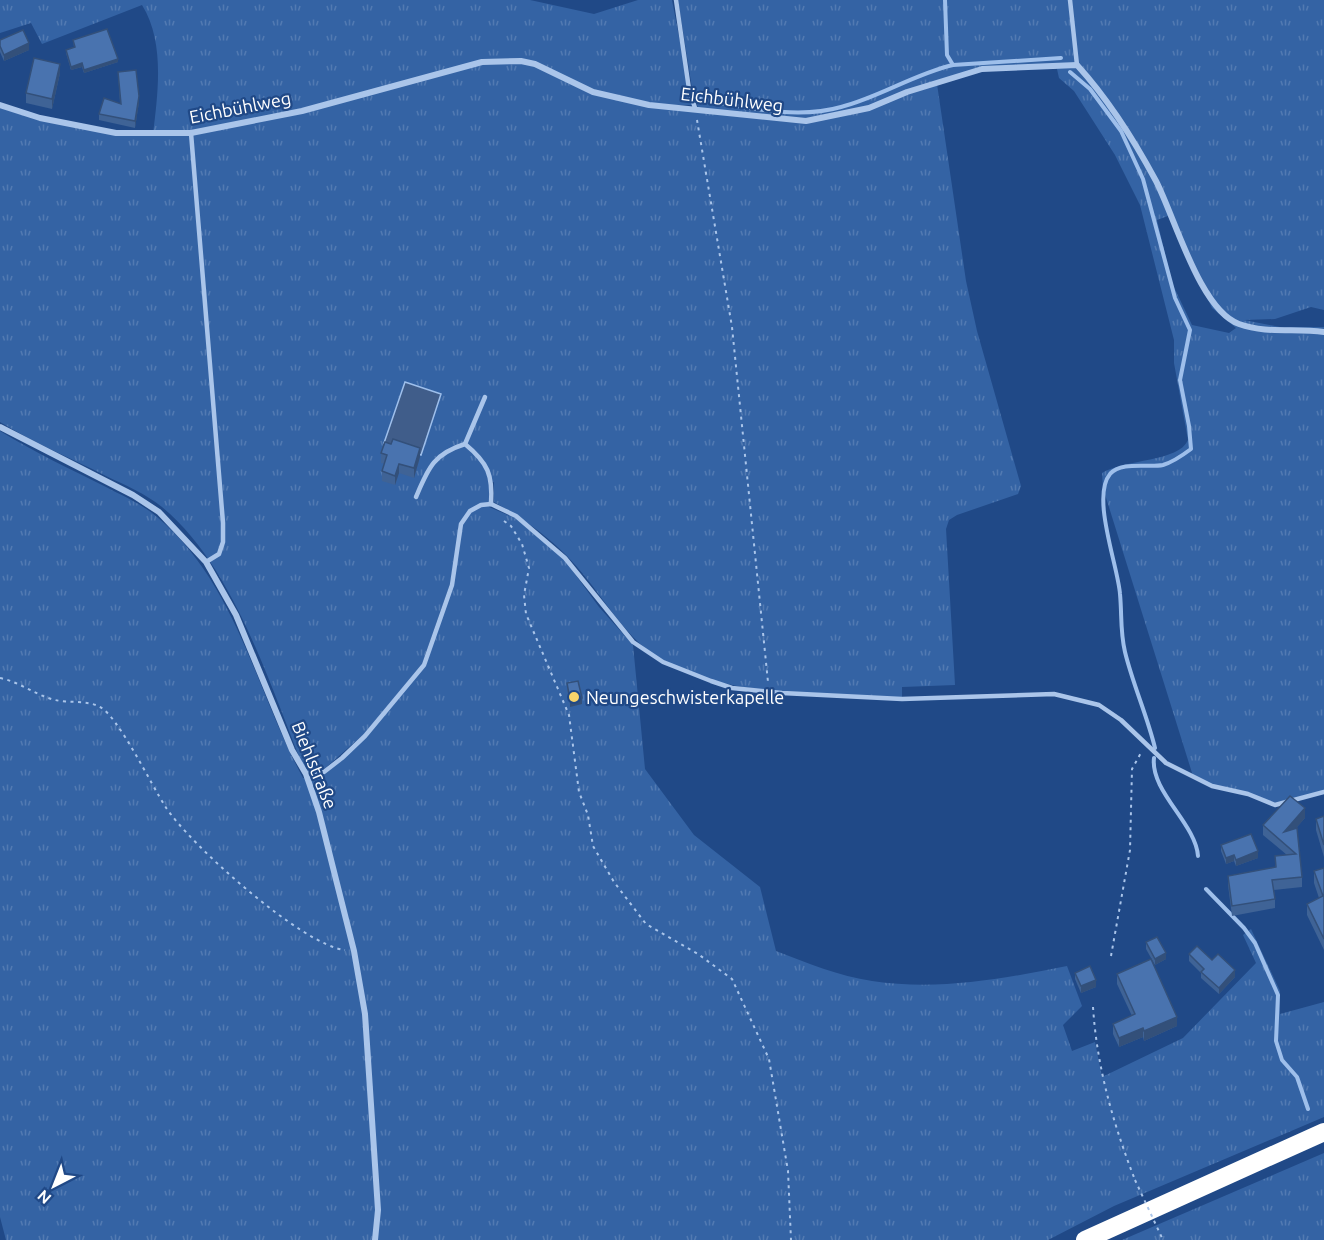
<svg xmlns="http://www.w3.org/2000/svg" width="1324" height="1240" font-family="Ubuntu,sans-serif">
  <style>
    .grass { fill: url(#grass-tufts); fill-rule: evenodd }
    .water { fill: #405d8a; stroke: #9ebfeb; stroke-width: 1.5 }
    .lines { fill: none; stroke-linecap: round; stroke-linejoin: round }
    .stream { stroke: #9ebfeb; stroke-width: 4 }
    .path { stroke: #aac5ea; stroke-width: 2; stroke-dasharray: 3 4.5; stroke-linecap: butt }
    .lane { stroke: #aac5ea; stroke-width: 4.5 }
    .street { stroke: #aac5ea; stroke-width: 6 }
    .highway { stroke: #fff; stroke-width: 18 }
    .path-bridge { stroke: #aac5ea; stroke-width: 2; stroke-dasharray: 3 4.5; stroke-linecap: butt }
    .wall { fill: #3f6396 }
    .shaded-wall { fill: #33507a }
    .building { fill: #4973af; stroke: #33507a; stroke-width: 1.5 }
    .poi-dot { fill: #f7d46b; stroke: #204987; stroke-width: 2 }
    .labels { text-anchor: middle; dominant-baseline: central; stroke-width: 4.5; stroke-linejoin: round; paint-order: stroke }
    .street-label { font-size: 18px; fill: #fff; stroke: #204987 }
    .poi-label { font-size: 18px; fill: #fff; stroke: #204987; text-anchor: start }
  </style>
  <defs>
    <pattern id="grass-tufts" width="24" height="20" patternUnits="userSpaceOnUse" patternTransform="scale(1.5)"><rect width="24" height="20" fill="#3463a4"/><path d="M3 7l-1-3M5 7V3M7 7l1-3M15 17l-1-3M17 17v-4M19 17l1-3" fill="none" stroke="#527ab2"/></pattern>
  </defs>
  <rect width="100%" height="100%" fill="#204987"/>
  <!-- grass -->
  <g class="grass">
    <path d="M0 0H530L594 14 638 0H672L692 105H656L699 111 692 88 678 0H1324V310L1311 307 1275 319 1244 320 1280 327H1324V791L1276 803 1212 785 1193 776 1103 488 1102 473C1125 459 1179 462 1188 440L1174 363V340L1140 205 1115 155 1074 91 1059 78 1057 69 983 70 937 84 966 281 977 331 1021 486 1018 494 957 515 949 520 946 529 955 685 902 687V698C820 693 695 701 633 637 609 612 592 581 567 556 546 535 520 516 494 502V482L490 483 489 507 515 518 564 559 599 607 633 645 645 769 694 835 760 887 776 951C807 963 839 976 872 981 938 991 1003 979 1067 966L1082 1006 1063 1025 1072 1051 1095 1042 1102 1077 1183 1038 1256 963 1243 935 1251 929 1280 991V1014L1324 1002V1117L1114 1206 1048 1240H6L0 1217V431C34 452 70 469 106 487 123 496 142 504 157 517 236 583 256 691 303 778L325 774 344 759 426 665 453 585 460 523 450 584 422 664 364 734 322 771 306 774C271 689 235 567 162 507 146 494 125 485 106 476 71 458 34 443 0 422V105C50 121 100 132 153 134 158 92 165 42 142 5L42 44 31 23 0 33ZM1168 216 1212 308 1236 328 1229 333 1192 325 1172 283 1157 220Z"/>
    <polygon points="1324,1153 1324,1240 1122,1240"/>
  </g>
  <!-- water -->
  <polygon class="water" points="405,382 441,394 421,455 384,443"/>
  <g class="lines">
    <!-- stream -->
    <g class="stream">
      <polyline points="945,0 947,55 953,65 1061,58"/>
      <path d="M1070 72 1090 89 1121 131 1143 179 1175 298 1190 330 1180 380 1189 426 1191 449C1183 455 1173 462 1163 465 1149 468 1121 461 1110 474 1091 497 1118 566 1120 594 1122 615 1120 631 1125 652 1133 685 1147 715 1155 748"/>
      <path d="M700 99C745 107 796 120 841 107 880 97 914 74 953 65"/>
      <path d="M1154 758C1150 791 1196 824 1198 856"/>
      <polyline points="1206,889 1244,928 1255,943 1278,995 1276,1041 1282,1060 1297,1077 1308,1109"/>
    </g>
    <!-- path -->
    <g class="path">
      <polyline points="697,120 732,327 768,682"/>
      <polyline points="504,521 511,526 522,544 529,568 524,595 526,614 569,715 579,792 588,815 593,846 614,882 646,924 698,954 732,979 769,1059 788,1171 791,1240"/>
      <path d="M0 678C20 682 35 695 55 700 68 703 88 700 100 707 118 716 152 786 165 806 188 843 303 946 345 950"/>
      <polyline points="1111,956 1130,850 1132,769 1142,751"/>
      <path d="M1093 1007C1097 1068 1113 1123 1135 1180"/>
    </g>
    <!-- lane -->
    <g class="lane">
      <polyline points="676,0 689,89 695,108"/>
      <polyline points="1070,0 1077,65"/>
      <polyline points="191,133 223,523 223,542 219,554 206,562"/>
      <polyline points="465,444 485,397"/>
      <path d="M416 497C428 469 433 454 465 444 488 463 493 475 491 504"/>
      <polyline points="306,774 324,772 342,758 365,736 424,665 452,585 461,524 470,511 481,505 491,504 516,516 565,558 633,642 663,662 711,681 732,688 782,693 902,699 1054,694 1099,705 1121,720 1166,763 1212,786 1248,794 1275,805 1324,792"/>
    </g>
    <!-- street -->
    <g class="street">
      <path d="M0 105 40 118 116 133H191L302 111 482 62 521 61 535 64 593 92 649 105 806 121 869 108 907 92 982 69 1077 65C1108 99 1134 140 1156 181 1175 218 1200 310 1239 324 1267 334 1295 328 1324 332"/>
      <polyline points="0,427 133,495 159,512 206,562 236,615 292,750 306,774 319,812 354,951 365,1014 378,1210 375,1240"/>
    </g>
    <!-- highway -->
    <polyline class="highway" points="1085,1240 1324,1132"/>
    <!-- path-bridge -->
    <polyline class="path-bridge" points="1135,1180 1163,1240"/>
  </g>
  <!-- wall -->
  <g class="wall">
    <polygon points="0,40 29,50 4,61 0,52"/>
    <polygon points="73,40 118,62 84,73 82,67 71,70 66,53 66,50 74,47"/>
    <polygon points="118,72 139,102 135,128 99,120 99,114 120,103"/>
    <polygon points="60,73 52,109 26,103 26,93"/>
    <polygon points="381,453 420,457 414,478 399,473 395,485 382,481 382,471 385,464 381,463"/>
    <polygon points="567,683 582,704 570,707 567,689"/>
    <polygon points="1324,816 1324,857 1316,830 1316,819"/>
    <polygon points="1305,818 1296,828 1302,877 1302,887 1274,890 1275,899 1275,908 1232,916 1228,885 1228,876 1275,868 1275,856 1287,855 1263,835 1263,825"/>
    <polygon points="1221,845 1258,858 1236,866 1234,861 1226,864 1221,851"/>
    <polygon points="1324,868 1324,950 1307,915 1307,904 1319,898 1314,883 1314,871"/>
    <polygon points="1146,942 1166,959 1155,965 1146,949"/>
    <polygon points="1189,954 1212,960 1235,977 1219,994 1201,978 1201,973 1189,961"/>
    <polygon points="1075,973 1096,987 1081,993 1075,979"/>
    <polygon points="1117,974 1177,1026 1144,1041 1143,1037 1119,1047 1113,1034 1113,1024 1132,1016 1117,984"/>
  </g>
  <!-- shaded-wall -->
  <g class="shaded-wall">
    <polygon points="29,43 29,50 4,61 4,55"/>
    <polygon points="118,59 118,62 84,73 84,70"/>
    <polygon points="82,63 82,67 71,70 71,67"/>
    <polygon points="60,64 60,73 52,109 52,99"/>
    <polygon points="139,96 139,102 135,128 135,121"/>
    <polygon points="420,448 420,457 414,478 414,468"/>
    <polygon points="399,464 399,473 395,485 395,476"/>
    <polygon points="582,698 582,704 570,707 570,700"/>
    <polygon points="1305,808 1305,818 1284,842 1284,832"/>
    <polygon points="1258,851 1258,858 1236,866 1236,860"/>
    <polygon points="1234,855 1234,861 1226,864 1226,858"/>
    <polygon points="1166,953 1166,959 1155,965 1155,959"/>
    <polygon points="1235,970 1235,977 1219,994 1219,988"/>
    <polygon points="1096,980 1096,987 1081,993 1081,986"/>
    <polygon points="1177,1017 1177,1026 1144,1041 1144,1031"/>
    <polygon points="1143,1028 1143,1037 1119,1047 1119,1038"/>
  </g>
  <!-- building -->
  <g class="building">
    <polygon points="107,29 118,59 84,70 82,63 71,67 66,50 75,47 73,40"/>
    <polygon points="23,30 29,43 4,55 0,46 0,40"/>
    <polygon points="34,58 60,64 52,99 26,93"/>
    <polygon points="136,70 139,96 135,121 99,114 104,98 121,104 118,72"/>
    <polygon points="393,439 420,448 414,468 399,464 395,476 382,471 387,455 381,453 385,442 391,444"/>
    <polygon points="578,681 582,698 570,700 567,683"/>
    <polygon points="1290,796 1305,808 1284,832 1297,828 1302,877 1272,880 1275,899 1232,906 1228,876 1276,867 1275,856 1296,854 1263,825"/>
    <polygon points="1324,816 1324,845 1316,819"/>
    <polygon points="1251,834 1258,851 1236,860 1234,855 1226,858 1221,845"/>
    <polygon points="1324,868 1324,939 1307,904 1323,896 1314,871"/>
    <polygon points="1157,937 1166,953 1155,959 1146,942"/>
    <polygon points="1197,946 1212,960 1218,954 1235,970 1219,988 1201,972 1204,969 1189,954"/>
    <polygon points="1151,959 1177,1017 1144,1031 1143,1028 1119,1038 1113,1024 1135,1014 1117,974"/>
    <polygon points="1090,966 1096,980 1081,986 1075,973"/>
  </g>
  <!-- markers -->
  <circle class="poi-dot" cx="574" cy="697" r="6"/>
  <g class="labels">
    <!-- street labels -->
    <g class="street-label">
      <text transform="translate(732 99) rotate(7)">Eichbühlweg</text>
      <text transform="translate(240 107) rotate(-11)">Eichbühlweg</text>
      <text transform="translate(315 765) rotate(68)">Biehlstraße</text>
    </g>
    <!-- poi labels -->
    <g class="poi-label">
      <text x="586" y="697">Neungeschwisterkapelle</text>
    </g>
  </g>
  <!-- north arrow -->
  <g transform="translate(54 1186) rotate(222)" stroke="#204987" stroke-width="4.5" paint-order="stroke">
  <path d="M0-4.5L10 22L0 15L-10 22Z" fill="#ffffff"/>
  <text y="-9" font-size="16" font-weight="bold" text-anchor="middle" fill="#ffffff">N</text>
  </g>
</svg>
